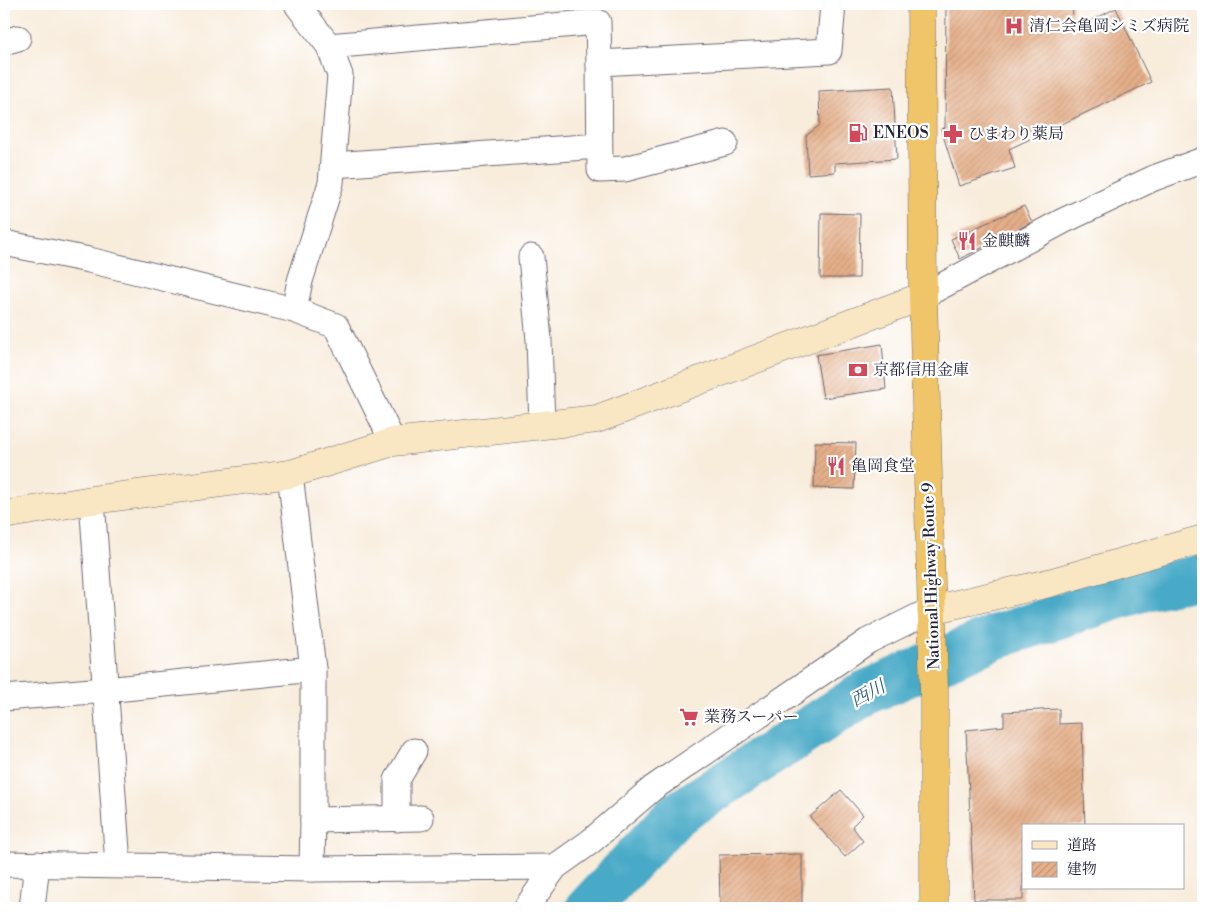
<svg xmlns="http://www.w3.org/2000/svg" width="1207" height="912" font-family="'Libre Bodoni','Noto Serif JP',serif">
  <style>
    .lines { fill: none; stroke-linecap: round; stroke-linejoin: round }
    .river { stroke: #48aac7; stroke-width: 45 }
    .building { fill: url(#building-hatch) }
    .street-casing { stroke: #6d6973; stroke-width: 27 }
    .secondary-casing { stroke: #6d6973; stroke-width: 29 }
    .highway-casing { stroke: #6d6973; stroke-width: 29 }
    .street { stroke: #fff; stroke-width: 25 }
    .secondary { stroke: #f9e7c3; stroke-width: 28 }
    .highway { stroke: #f0c469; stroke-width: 28 }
    .labels { text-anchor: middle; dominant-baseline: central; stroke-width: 4.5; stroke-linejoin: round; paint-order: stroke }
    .poi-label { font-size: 16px; fill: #22223b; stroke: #fff; text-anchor: start }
    .street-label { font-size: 16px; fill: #22223b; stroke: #fff }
    .water-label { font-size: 18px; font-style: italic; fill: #335f7a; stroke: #fff }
  </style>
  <defs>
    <pattern id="building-hatch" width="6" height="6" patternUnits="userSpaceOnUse" patternTransform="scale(1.25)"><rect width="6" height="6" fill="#e5af89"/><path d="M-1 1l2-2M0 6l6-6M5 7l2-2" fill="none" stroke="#c49677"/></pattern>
  </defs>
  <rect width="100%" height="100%" fill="#fff"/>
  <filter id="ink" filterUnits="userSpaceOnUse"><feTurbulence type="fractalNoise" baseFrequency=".02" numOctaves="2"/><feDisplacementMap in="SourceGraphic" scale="10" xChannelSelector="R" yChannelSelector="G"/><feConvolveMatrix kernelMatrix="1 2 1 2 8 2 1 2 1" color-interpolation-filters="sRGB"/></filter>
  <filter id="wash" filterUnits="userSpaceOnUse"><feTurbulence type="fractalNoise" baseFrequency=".0096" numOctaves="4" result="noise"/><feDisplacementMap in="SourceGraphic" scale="20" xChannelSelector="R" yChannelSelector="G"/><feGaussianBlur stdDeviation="1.12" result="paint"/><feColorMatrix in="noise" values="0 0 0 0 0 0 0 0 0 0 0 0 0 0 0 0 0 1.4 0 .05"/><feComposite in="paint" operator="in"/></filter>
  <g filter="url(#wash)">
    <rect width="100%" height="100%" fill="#f8ecdb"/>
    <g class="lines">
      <!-- river -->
      <polyline class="river" points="588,908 674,816 865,693 995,637 1146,588 1203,576"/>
    </g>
    <g id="blocks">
      <!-- building -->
      <g class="building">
        <polygon points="946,4 1073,4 1072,31 1116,8 1151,82 1009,149 1015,168 959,186 941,129 945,128"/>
        <polygon points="893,87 897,159 835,163 835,172 808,174 806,136 820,125 819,91"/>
        <polygon points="1024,206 1032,222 960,259 951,239"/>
        <polygon points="821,213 860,214 859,278 820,278"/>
        <polygon points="882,344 886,389 823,398 816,355"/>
        <polygon points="815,442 856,443 854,489 814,488"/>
        <polygon points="1059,709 1059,724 1082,723 1085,826 1023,826 1023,900 974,900 966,730 1004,726 1004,712"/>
        <polygon points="841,790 863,815 852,826 863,841 845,857 810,817"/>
        <polygon points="802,854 802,908 720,908 719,855"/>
      </g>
    </g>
  </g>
  <g filter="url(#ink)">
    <use href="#blocks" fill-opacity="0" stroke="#6d6973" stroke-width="1"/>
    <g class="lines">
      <!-- street casing -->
      <g class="street-casing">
        <g id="street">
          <polyline points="4,42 18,38"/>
          <polyline points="329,46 598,22 599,63 829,51 833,4"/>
          <polyline points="599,63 600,170 625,169 725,143"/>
          <polyline points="333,165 599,146"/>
          <polyline points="4,243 89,260 294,310 336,326 393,442"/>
          <polyline points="531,257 539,340 542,425"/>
          <polyline points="923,296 1063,221 1154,178 1203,160"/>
          <polyline points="294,310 300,281 331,183 340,75 329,46 298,6 297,4"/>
          <polyline points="290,474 313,669 313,820 312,869"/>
          <polyline points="92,500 118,865"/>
          <polyline points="4,698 105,690 313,669"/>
          <polyline points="397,819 397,780 414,751"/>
          <polyline points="313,820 421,818"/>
          <polyline points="4,864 312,869 555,867"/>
          <polyline points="32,908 37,864"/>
          <polyline points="526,908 555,867 590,842 653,788 868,641 931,610"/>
        </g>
      </g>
      <!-- secondary casing -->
      <g class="secondary-casing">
        <g id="secondary">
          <polyline points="4,515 92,500 290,474 393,442 597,419 923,296"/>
          <polyline points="931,610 1049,583 1203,539"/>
        </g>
      </g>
      <!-- highway casing -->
      <g class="highway-casing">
        <polyline id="highway" points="921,4 923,296 934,691 934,908"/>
      </g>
      <!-- street -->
      <use href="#street" class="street"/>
      <!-- secondary -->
      <use href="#secondary" class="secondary"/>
      <!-- highway -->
      <use href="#highway" class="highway"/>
    </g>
  </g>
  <!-- icons -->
  <defs>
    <g id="hospital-bare" transform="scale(1.5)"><path d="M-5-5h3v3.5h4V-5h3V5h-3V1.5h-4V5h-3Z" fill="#d1495b" stroke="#fff" stroke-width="2.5" paint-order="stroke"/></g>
    <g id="fuel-bare" transform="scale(1.5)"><path d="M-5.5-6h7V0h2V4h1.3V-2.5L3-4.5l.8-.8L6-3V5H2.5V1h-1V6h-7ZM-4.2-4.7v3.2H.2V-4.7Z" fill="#d1495b" stroke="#fff" stroke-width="2.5" paint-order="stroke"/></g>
    <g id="pharmacy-bare" transform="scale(1.5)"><path d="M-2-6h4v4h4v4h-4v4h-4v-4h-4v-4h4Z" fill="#d1495b" stroke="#fff" stroke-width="2.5" paint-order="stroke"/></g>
    <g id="restaurant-bare" transform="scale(1.5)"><path d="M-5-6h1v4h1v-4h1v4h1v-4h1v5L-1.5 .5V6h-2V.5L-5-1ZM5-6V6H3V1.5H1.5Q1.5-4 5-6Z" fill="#d1495b" stroke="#fff" stroke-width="2.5" paint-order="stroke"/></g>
    <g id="bank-bare" transform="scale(1.5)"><path d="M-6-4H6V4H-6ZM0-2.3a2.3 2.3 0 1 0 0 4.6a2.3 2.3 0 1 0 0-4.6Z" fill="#d1495b" stroke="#fff" stroke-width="2.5" paint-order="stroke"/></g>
    <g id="supermarket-bare" transform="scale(1.5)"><path d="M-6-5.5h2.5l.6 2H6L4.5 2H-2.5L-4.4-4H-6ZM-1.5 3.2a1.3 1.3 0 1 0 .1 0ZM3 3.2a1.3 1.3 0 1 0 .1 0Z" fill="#d1495b" stroke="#fff" stroke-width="2.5" paint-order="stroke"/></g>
  </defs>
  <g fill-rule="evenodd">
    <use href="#hospital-bare" x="1014" y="26"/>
    <use href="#fuel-bare" x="858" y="133"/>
    <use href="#pharmacy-bare" x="953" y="134"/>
    <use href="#restaurant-bare" x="967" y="241"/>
    <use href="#bank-bare" x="858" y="370"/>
    <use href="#restaurant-bare" x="836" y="466"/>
    <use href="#supermarket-bare" x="689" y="717"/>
  </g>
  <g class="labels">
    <!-- poi labels -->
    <g class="poi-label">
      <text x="1029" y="26">清仁会亀岡シミズ病院</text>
      <text x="873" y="133">ENEOS</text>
      <text x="968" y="134">ひまわり薬局</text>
      <text x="982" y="241">金麒麟</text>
      <text x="873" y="370">京都信用金庫</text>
      <text x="851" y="466">亀岡食堂</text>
      <text x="704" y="717">業務スーパー</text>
    </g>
    <!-- street labels -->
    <g class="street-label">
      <text transform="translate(931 576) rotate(-92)">National Highway Route 9</text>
    </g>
    <!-- water labels -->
    <g class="water-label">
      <text transform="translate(868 694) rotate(-28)">西川</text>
    </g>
  </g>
  <!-- margin -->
  <rect width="1207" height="912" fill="none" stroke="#fff" stroke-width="20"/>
  <!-- legend -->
  <rect x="1022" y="824" width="162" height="65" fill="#ffffff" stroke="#a7a7b1"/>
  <rect x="1032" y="841" width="25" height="8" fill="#f9e7c3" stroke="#a7a7b1"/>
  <text x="1067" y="850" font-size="15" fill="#22223b">道路</text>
  <rect x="1032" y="862" width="25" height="15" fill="url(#building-hatch)" stroke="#a7a7b1"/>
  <text x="1067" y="874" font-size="15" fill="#22223b">建物</text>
</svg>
